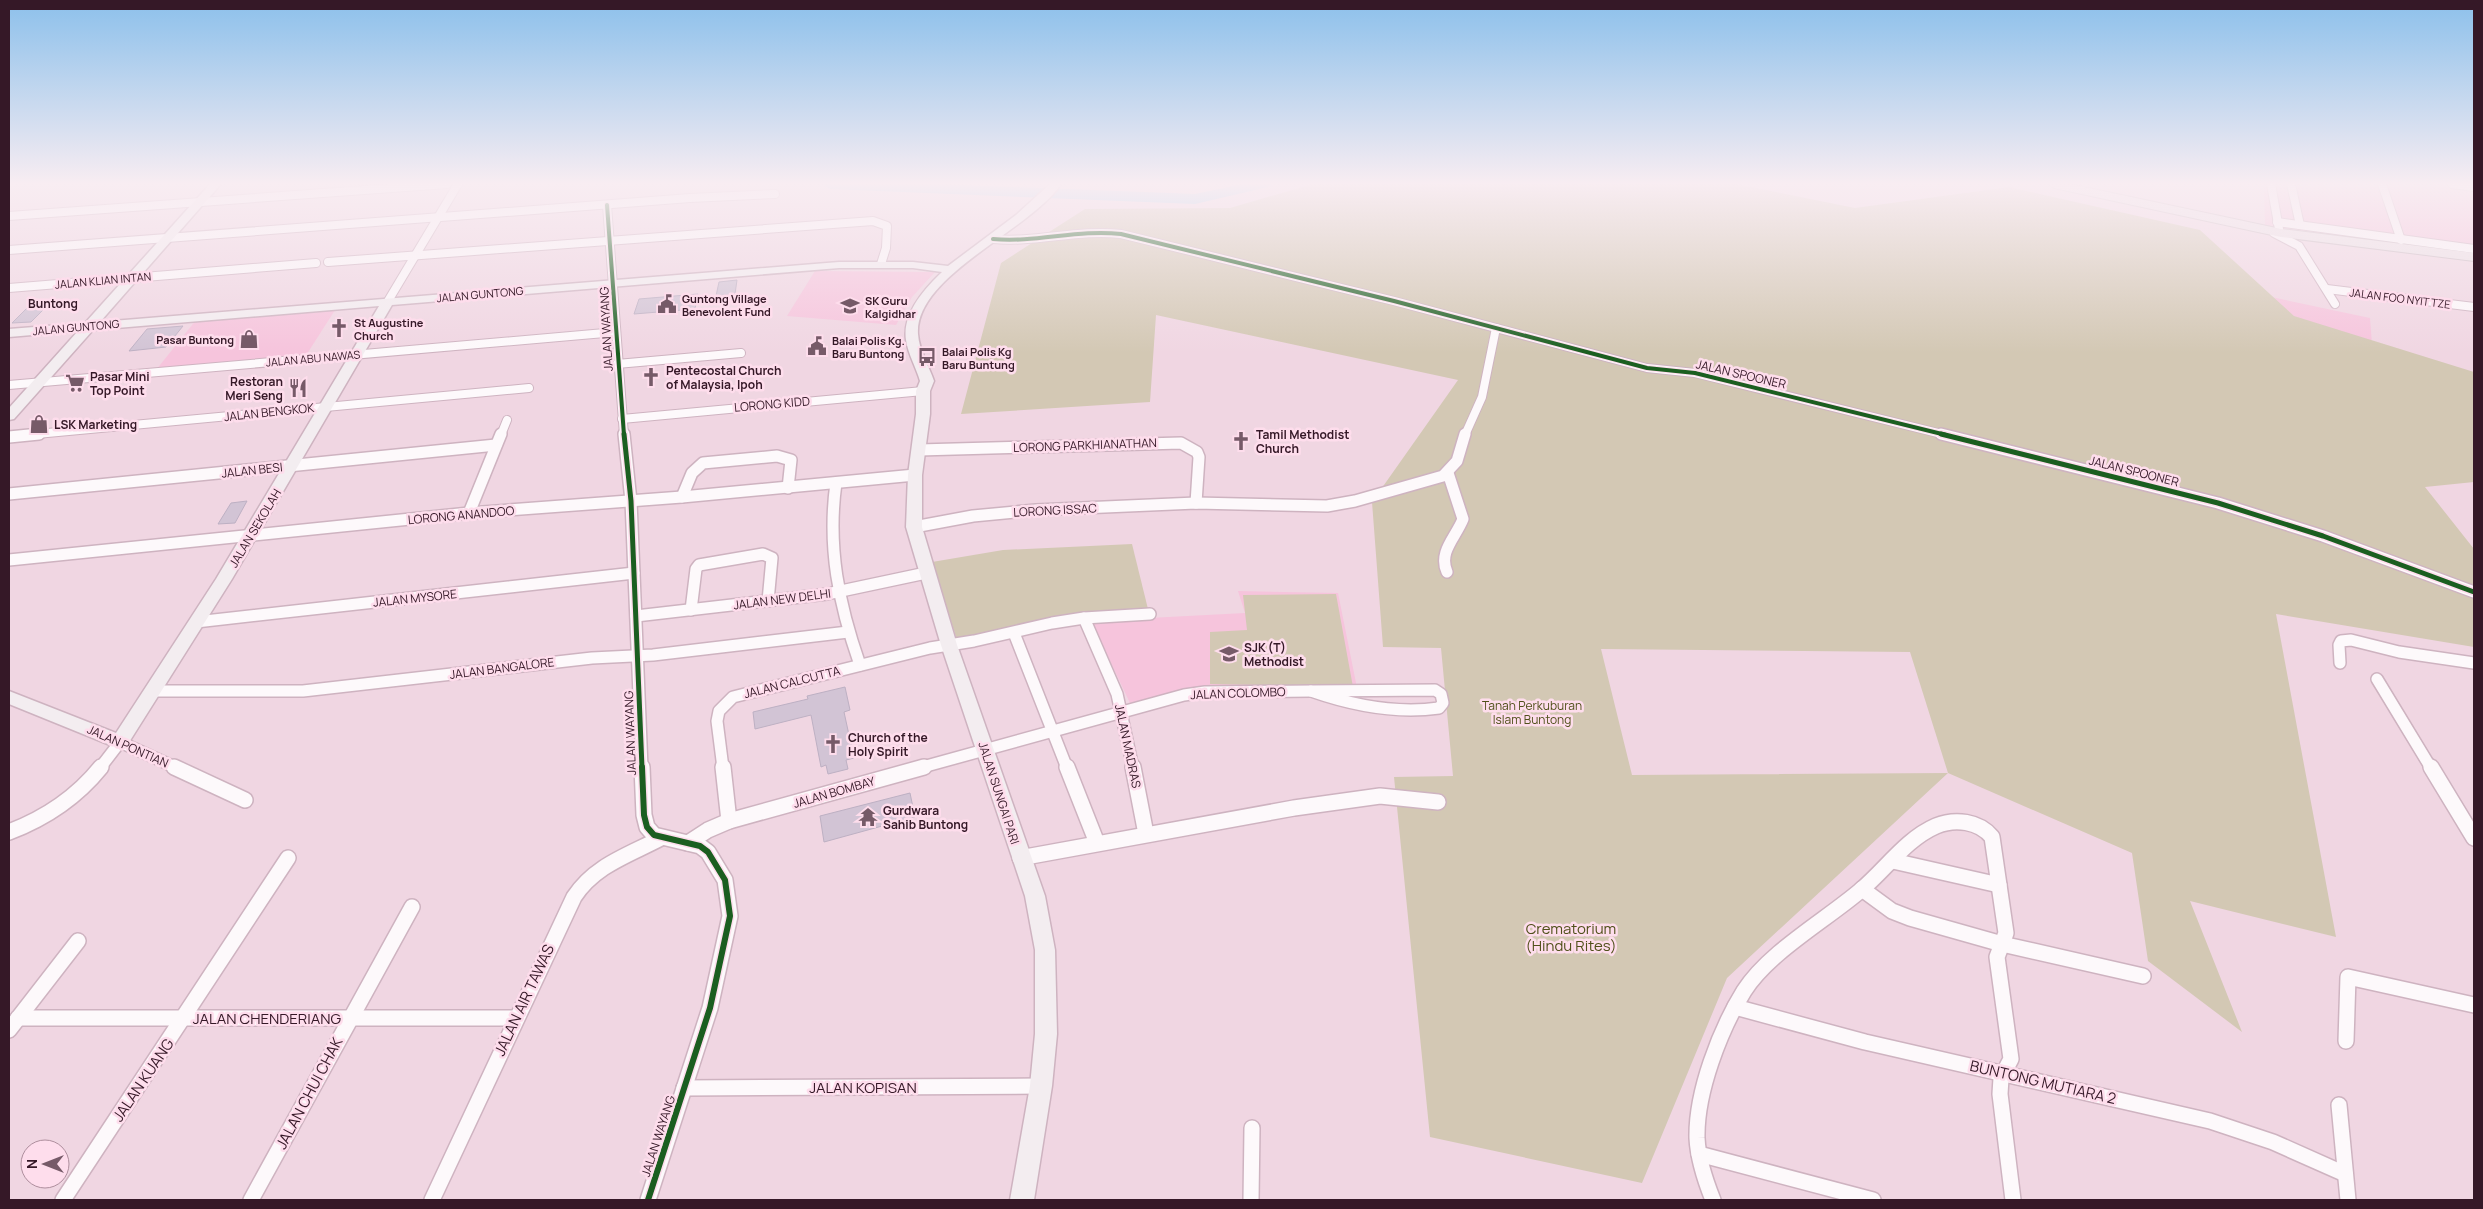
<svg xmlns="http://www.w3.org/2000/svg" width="2483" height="1209" font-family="Manrope,sans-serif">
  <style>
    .built { fill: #f6c4dc }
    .green { fill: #d3c8b4; fill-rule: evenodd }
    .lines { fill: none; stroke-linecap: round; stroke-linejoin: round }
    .river { fill: #a2d2ef; fill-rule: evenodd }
    .building { fill: #d2c4d5; stroke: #bdb0c3 }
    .street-far2-casing { stroke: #ceb3c0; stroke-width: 10 }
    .street-far1-casing { stroke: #ceb3c0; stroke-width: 14 }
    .street-casing { stroke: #ceb3c0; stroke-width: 18 }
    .secondary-casing { stroke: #ceb3c0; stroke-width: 3 }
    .primary-casing { stroke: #c9bac1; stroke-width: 2 }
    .street-far2 { stroke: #fdf9fb; stroke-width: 8 }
    .street-far1 { stroke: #fdf9fb; stroke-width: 11 }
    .street { stroke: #fdf9fb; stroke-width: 15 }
    .secondary { fill: #f3edf0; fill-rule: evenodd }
    .primary { fill: #ece1e6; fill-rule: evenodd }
    .cycleway-far2-casing { stroke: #feddec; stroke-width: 6 }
    .cycleway-far1-casing { stroke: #feddec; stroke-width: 8 }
    .cycleway-casing { stroke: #feddec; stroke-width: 9 }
    .cycleway-far2 { stroke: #1b5e20; stroke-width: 4 }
    .cycleway-far1 { stroke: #1b5e20; stroke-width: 5 }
    .cycleway { stroke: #1b5e20; stroke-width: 6 }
    .labels { text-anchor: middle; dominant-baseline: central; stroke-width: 5; stroke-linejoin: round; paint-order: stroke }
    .far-street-label { font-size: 11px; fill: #351827; stroke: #feddec }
    .far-poi-label { font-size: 11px; font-weight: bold; fill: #351827; stroke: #feddec; text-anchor: start }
    .far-quarter-label { font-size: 12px; font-weight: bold; fill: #351827; stroke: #feddec }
    .street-label { font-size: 12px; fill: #351827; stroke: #feddec }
    .poi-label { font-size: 12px; font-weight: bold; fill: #351827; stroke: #feddec; text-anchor: start }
    .park-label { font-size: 12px; fill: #50501a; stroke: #feddec }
    .near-park-label { font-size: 15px; fill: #50501a; stroke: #feddec }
    .near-street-label { font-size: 15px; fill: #351827; stroke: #feddec }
  </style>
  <rect width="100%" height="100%" fill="#f0d6e2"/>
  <!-- built -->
  <g class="built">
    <polygon points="2264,184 2474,184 2474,254 2265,226"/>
    <polygon points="815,271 935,272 912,297 896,325 787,316"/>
    <polygon points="2182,278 2370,318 2372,344"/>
    <polygon points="337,307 305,357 156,370 196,320"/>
    <polygon points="1238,591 1338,593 1357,688 1205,687 1130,703 1091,621 1245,613"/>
  </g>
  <!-- green -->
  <g class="green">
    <path d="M1313 184H1736L1855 208 2009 187 2200 230 2294 316 2474 372V482L2425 487 2474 549V647L2276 614 2336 937 2190 901 2242 1032 2148 961 2132 853 1948 773 1727 978 1642 1183 1430 1137 1394 777 1453 776 1441 648 1383 647 1372 502 1458 380 1156 315 1150 402 961 414 1001 263 1085 209 1230 208ZM1601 649 1910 652 1948 773 1632 775Z"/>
    <polygon points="1132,544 1148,609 957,640 932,562 1003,550"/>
    <polygon points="1336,594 1353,687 1210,684 1210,632 1247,630 1243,595"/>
  </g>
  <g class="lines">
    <!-- river -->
    <polygon class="river" points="822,184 937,184 1195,194 1243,184 1271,184 1268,187 1195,204 830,189"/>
  </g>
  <!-- building -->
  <g class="building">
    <polygon points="737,280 735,294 716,296 719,282"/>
    <polygon points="698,294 695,309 634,314 639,299"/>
    <polygon points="48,305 31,322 12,323 29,306"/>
    <polygon points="183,326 166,347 129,351 147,329"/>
    <polygon points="247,501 235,523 218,524 231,503"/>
    <polygon points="845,687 850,710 844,712 854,758 846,760 848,769 828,774 826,765 821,767 811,715 755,729 753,712 808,699 807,696"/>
    <polygon points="910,793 915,817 824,842 820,816"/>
  </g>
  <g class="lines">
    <!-- street-far2 casing -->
    <g class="street-far2-casing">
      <g id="street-far2">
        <polyline points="2271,184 2279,229"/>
        <polyline points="2291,184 2300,225"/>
        <polyline points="2382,184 2401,240"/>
        <polyline points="2452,184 2474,187"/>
        <polyline points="607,205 624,435"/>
        <polyline points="9,216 447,184"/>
        <polyline points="2277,222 2474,249"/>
        <polyline points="2274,233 2299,246 2335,304"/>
        <path d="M993 239C1036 243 1078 229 1121 234L1394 301 1647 368 1695 373 1946 435"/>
        <polyline points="9,250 690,198 775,194"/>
        <polyline points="328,262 873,221 887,226 886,248 881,264"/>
        <polyline points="9,288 316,263"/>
        <polyline points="2327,289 2474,307"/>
        <polyline points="388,301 458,184"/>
        <polyline points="617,364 741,353"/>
        <polyline points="9,385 616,332"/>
        <polyline points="622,419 923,391"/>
        <polyline points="26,435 529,388"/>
        <polyline points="501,435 507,420"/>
        <polyline points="1465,435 1482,397 1496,328"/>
      </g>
    </g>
    <!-- street-far1 casing -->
    <g class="street-far1-casing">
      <g id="street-far1">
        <polyline points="624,434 631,501 642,768"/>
        <polyline points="1941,434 2218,503 2323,536 2474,592"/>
        <polyline points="9,437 39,434"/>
        <polyline points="919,450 1181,443 1197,452 1199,457 1196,503"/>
        <path d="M836 483C827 547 839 605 860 665"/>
        <polyline points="9,494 496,445"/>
        <polyline points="682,497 692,473 703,463 777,456 791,460 788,488"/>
        <polyline points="469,513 501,434"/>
        <polyline points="914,527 973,516 1036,510 1196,503 1327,506 1355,501 1443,476 1457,461 1465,434"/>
        <polyline points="9,560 469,513 682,497 915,475"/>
        <path d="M1447 572C1438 552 1456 537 1463 519L1448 473"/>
        <polyline points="691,610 696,569 699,565 763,554 772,558 768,601"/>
        <polyline points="636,616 827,594 926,573"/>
        <polyline points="1084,618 1117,694 1133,768"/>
        <polyline points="196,622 634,573"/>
        <polyline points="1014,633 1067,768"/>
        <polyline points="2340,663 2339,645 2341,641 2351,640 2399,652 2474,663"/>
        <polyline points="2377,679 2431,768"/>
        <path d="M1435 690 1441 694 1443 703 1439 708C1396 714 1351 705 1311 691Z"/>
        <polyline points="155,691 303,691 592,658 653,655 848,632"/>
        <polyline points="100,768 120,742 177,768"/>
        <polyline points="723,768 717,721 719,711 733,697 930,648 974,641 1052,623 1084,618 1150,614"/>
        <polyline points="919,768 1184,695 1205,692 1311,691"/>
      </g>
    </g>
    <!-- street casing -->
    <g class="street-casing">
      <g id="street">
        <polyline points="174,767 245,800"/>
        <polyline points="642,767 644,815 647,827 654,835 700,846 708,852 725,880 730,916 710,1008 648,1200"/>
        <polyline points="723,767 729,821"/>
        <polyline points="1067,767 1097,843"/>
        <polyline points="1133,767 1146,834"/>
        <polyline points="2431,767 2474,838"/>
        <path d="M9 832C46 818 76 798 101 767"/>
        <polyline points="688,843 708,830 729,821 924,767"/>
        <polyline points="1020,858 1294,808 1380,796 1438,802"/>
        <polyline points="1893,861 1999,885"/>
        <polyline points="1862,889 1892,911 1910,918 2002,944 2143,976"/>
        <polyline points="1735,1007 1865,1042 2210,1121 2273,1142 2345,1174"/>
        <polyline points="18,1018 516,1018"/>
        <polyline points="9,1030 78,941"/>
        <polyline points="2346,1041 2348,977 2474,1005"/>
        <polyline points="684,1088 1041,1086"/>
        <polyline points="2339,1105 2348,1200"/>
        <polyline points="1699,1154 1873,1200"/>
        <polyline points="63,1200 288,858"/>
        <polyline points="251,1200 412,907"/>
        <path d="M432 1200 574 897C595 865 629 855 661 838"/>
        <polyline points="1251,1200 1252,1128"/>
        <path d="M1713 1200C1705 1180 1698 1159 1697 1138 1696 1092 1720 1030 1744 991 1769 952 1826 920 1861 890 1886 869 1906 839 1936 826 1955 818 1979 821 1992 837L2006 933 1997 957 2011 1059 2001 1078 2000 1094 2013 1200"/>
      </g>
    </g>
    <!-- secondary casing -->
    <g class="secondary-casing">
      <path id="secondary" d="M210 184H221L100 322 839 262H913L948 266 1016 215 1050 184H1061C1032 229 914 276 918 334 919 351 929 366 934 381L930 391V414L922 475V527L957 645 1045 896 1055 950 1057 1034 1052 1086 1034 1200H1010L1030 1086 1035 1034V950L1025 896 941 645 906 527 908 475 916 414V391L920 381C916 367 908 354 906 340 902 314 924 289 942 272L913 268H839L392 305 232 579 126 747 120 749 9 704V691L116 733 216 579 379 306 93 330 14 419 9 420V408L78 331 9 337V329L85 323Z"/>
    </g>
    <!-- primary casing -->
    <g class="primary-casing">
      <polygon id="primary" points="2048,184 2070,184 2281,229 2474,253 2474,261 2281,237 2054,188"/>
    </g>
    <!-- street-far2 -->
    <use href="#street-far2" class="street-far2"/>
    <!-- street-far1 -->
    <use href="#street-far1" class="street-far1"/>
    <!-- street -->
    <use href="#street" class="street"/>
    <!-- secondary -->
    <use href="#secondary" class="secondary"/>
    <!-- primary -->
    <use href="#primary" class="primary"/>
    <!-- cycleway-far2 casing -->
    <g class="cycleway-far2-casing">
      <g id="cycleway-far2">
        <polyline points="607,205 624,435"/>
        <path d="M993 239C1036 243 1078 229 1121 234L1394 301 1647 368 1695 373 1946 435"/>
      </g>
    </g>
    <!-- cycleway-far1 casing -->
    <g class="cycleway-far1-casing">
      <g id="cycleway-far1">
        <polyline points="624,434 631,501 642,768"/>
        <polyline points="1941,434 2218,503 2323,536 2474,592"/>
      </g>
    </g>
    <!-- cycleway casing -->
    <g class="cycleway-casing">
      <polyline id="cycleway" points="642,767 644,815 647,827 654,835 700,846 708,852 725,880 730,916 710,1008 648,1200"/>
    </g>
    <!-- cycleway-far2 -->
    <use href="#cycleway-far2" class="cycleway-far2"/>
    <!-- cycleway-far1 -->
    <use href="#cycleway-far1" class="cycleway-far1"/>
    <!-- cycleway -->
    <use href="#cycleway" class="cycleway"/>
  </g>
  <!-- sky -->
  <linearGradient id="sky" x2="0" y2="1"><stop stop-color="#8cc0eb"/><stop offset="0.52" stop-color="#f8edf2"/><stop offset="1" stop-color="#f8edf2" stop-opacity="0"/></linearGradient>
  <rect width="2483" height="353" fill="url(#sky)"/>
  <!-- icons -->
  <defs>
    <g id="civic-bare" transform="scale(1.5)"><path d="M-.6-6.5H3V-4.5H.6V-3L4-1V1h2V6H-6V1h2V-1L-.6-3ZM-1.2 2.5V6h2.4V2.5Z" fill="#765a68" stroke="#feddec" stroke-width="2.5" paint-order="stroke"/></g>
    <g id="school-bare" transform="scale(1.5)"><path d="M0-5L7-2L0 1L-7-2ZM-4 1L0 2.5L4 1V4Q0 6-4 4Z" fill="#765a68" stroke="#feddec" stroke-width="2.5" paint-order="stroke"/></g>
    <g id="church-bare" transform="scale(1.5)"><path d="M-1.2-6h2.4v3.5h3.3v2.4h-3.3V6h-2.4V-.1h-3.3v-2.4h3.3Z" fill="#765a68" stroke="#feddec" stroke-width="2.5" paint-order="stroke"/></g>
    <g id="shop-bare" transform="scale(1.5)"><path d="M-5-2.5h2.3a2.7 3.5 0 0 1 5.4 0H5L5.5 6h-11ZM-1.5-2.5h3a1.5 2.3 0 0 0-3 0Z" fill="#765a68" stroke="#feddec" stroke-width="2.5" paint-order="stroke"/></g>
    <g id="bus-bare" transform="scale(1.5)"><path d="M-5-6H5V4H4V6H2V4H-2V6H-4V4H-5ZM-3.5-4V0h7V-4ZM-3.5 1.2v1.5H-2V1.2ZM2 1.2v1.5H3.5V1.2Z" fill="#765a68" stroke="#feddec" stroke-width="2.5" paint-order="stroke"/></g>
    <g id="supermarket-bare" transform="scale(1.5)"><path d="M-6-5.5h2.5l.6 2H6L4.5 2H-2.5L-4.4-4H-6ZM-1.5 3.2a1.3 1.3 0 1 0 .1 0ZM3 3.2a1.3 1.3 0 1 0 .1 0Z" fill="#765a68" stroke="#feddec" stroke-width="2.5" paint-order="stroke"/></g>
    <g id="restaurant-bare" transform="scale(1.5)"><path d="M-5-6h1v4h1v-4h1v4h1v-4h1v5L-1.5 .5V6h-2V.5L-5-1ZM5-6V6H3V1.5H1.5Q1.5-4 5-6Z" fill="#765a68" stroke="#feddec" stroke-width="2.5" paint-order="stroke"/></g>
    <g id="temple-bare" transform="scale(1.5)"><path d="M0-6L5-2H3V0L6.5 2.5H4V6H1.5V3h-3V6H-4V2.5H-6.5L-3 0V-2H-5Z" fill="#765a68" stroke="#feddec" stroke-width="2.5" paint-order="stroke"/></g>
  </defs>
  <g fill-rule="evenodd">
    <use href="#civic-bare" x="667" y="304"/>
    <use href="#school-bare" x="850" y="306"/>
    <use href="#church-bare" x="339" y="328"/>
    <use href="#shop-bare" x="249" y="339"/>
    <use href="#civic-bare" x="817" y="346"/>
    <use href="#bus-bare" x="927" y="357"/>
    <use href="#church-bare" x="651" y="377"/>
    <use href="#supermarket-bare" x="75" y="383"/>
    <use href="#restaurant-bare" x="298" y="388"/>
    <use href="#shop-bare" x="39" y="424"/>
    <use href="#church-bare" x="1241" y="441"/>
    <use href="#school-bare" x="1229" y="654"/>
    <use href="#church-bare" x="833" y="744"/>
    <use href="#temple-bare" x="868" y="817"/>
  </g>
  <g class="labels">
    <!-- far-street labels -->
    <g class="far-street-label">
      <text transform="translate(103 280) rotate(-5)">JALAN KLIAN INTAN</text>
      <text transform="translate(480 294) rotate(-5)">JALAN GUNTONG</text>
      <text transform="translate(2400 298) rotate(7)">JALAN FOO NYIT TZE</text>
      <text transform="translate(76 327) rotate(-5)">JALAN GUNTONG</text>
      <text transform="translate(313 358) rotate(-5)">JALAN ABU NAWAS</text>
    </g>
    <!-- far-poi labels -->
    <g class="far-poi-label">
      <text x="682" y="298">Guntong Village<tspan x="682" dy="13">Benevolent Fund</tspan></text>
      <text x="865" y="300">SK Guru<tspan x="865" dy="13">Kalgidhar</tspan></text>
      <text x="354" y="322">St Augustine<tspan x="354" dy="13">Church</tspan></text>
      <text x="234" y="339" text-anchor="end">Pasar Buntong</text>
      <text x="832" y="340">Balai Polis Kg.<tspan x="832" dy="13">Baru Buntong</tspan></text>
      <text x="942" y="351">Balai Polis Kg<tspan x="942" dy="13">Baru Buntung</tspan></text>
    </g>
    <!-- far-quarter labels -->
    <g class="far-quarter-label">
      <text x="53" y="303">Buntong</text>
    </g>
    <!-- street labels -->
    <g class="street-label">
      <text transform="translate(606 329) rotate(-93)">JALAN WAYANG</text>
      <text transform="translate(1741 374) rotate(13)">JALAN SPOONER</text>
      <text transform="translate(772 404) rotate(-5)">LORONG KIDD</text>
      <text transform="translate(269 412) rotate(-6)">JALAN BENGKOK</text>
      <text transform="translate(1085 445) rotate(-2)">LORONG PARKHIANATHAN</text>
      <text transform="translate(252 470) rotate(-6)">JALAN BESI</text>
      <text transform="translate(2134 471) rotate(14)">JALAN SPOONER</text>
      <text transform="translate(1055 510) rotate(-3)">LORONG ISSAC</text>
      <text transform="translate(461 515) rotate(-5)">LORONG ANANDOO</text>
      <text transform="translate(255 528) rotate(-59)">JALAN SEKOLAH</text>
      <text transform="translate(415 598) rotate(-6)">JALAN MYSORE</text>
      <text transform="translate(782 599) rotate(-7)">JALAN NEW DELHI</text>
      <text transform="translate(502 668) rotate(-7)">JALAN BANGALORE</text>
      <text transform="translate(792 682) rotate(-14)">JALAN CALCUTTA</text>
      <text transform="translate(1238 693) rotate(-2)">JALAN COLOMBO</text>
      <text transform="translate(630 733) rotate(-92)">JALAN WAYANG</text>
      <text transform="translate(128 746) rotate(24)">JALAN PONTIAN</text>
      <text transform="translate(1128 746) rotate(78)">JALAN MADRAS</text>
      <text transform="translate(834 792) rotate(-16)">JALAN BOMBAY</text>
      <text transform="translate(999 793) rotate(72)">JALAN SUNGAI PARI</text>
      <text transform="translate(658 1136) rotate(-72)">JALAN WAYANG</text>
    </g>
    <!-- poi labels -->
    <g class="poi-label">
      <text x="666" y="370">Pentecostal Church<tspan x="666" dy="14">of Malaysia, Ipoh</tspan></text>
      <text x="90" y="376">Pasar Mini<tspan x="90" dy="14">Top Point</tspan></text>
      <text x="283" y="381" text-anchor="end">Restoran<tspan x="283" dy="14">Meri Seng</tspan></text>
      <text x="54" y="424">LSK Marketing</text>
      <text x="1256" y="434">Tamil Methodist<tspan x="1256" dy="14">Church</tspan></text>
      <text x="1244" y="647">SJK (T)<tspan x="1244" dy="14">Methodist</tspan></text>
      <text x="848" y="737">Church of the<tspan x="848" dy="14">Holy Spirit</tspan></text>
      <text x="883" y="810">Gurdwara<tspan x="883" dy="14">Sahib Buntong</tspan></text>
    </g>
    <!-- park labels -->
    <g class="park-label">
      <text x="1532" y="705">Tanah Perkuburan<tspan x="1532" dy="14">Islam Buntong</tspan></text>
    </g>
    <!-- near-park labels -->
    <g class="near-park-label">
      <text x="1571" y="928">Crematorium<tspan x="1571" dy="17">(Hindu Rites)</tspan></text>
    </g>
    <!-- near-street labels -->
    <g class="near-street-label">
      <text transform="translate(524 1000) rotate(-65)">JALAN AIR TAWAS</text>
      <text x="267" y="1018">JALAN CHENDERIANG</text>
      <text transform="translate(143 1080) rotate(-56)">JALAN KUANG</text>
      <text transform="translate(2043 1082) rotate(13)">BUNTONG MUTIARA 2</text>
      <text x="863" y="1087">JALAN KOPISAN</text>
      <text transform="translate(309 1093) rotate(-62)">JALAN CHUI CHAK</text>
    </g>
  </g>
  <!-- border -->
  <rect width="2483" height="1209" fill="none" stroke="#351827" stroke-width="20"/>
  <!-- north arrow -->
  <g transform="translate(45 1164) rotate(270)"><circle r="24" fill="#feddec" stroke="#ae8e9d"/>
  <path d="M0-4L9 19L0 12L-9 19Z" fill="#765a68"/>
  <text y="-8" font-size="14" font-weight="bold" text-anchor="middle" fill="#351827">N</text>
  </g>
</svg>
